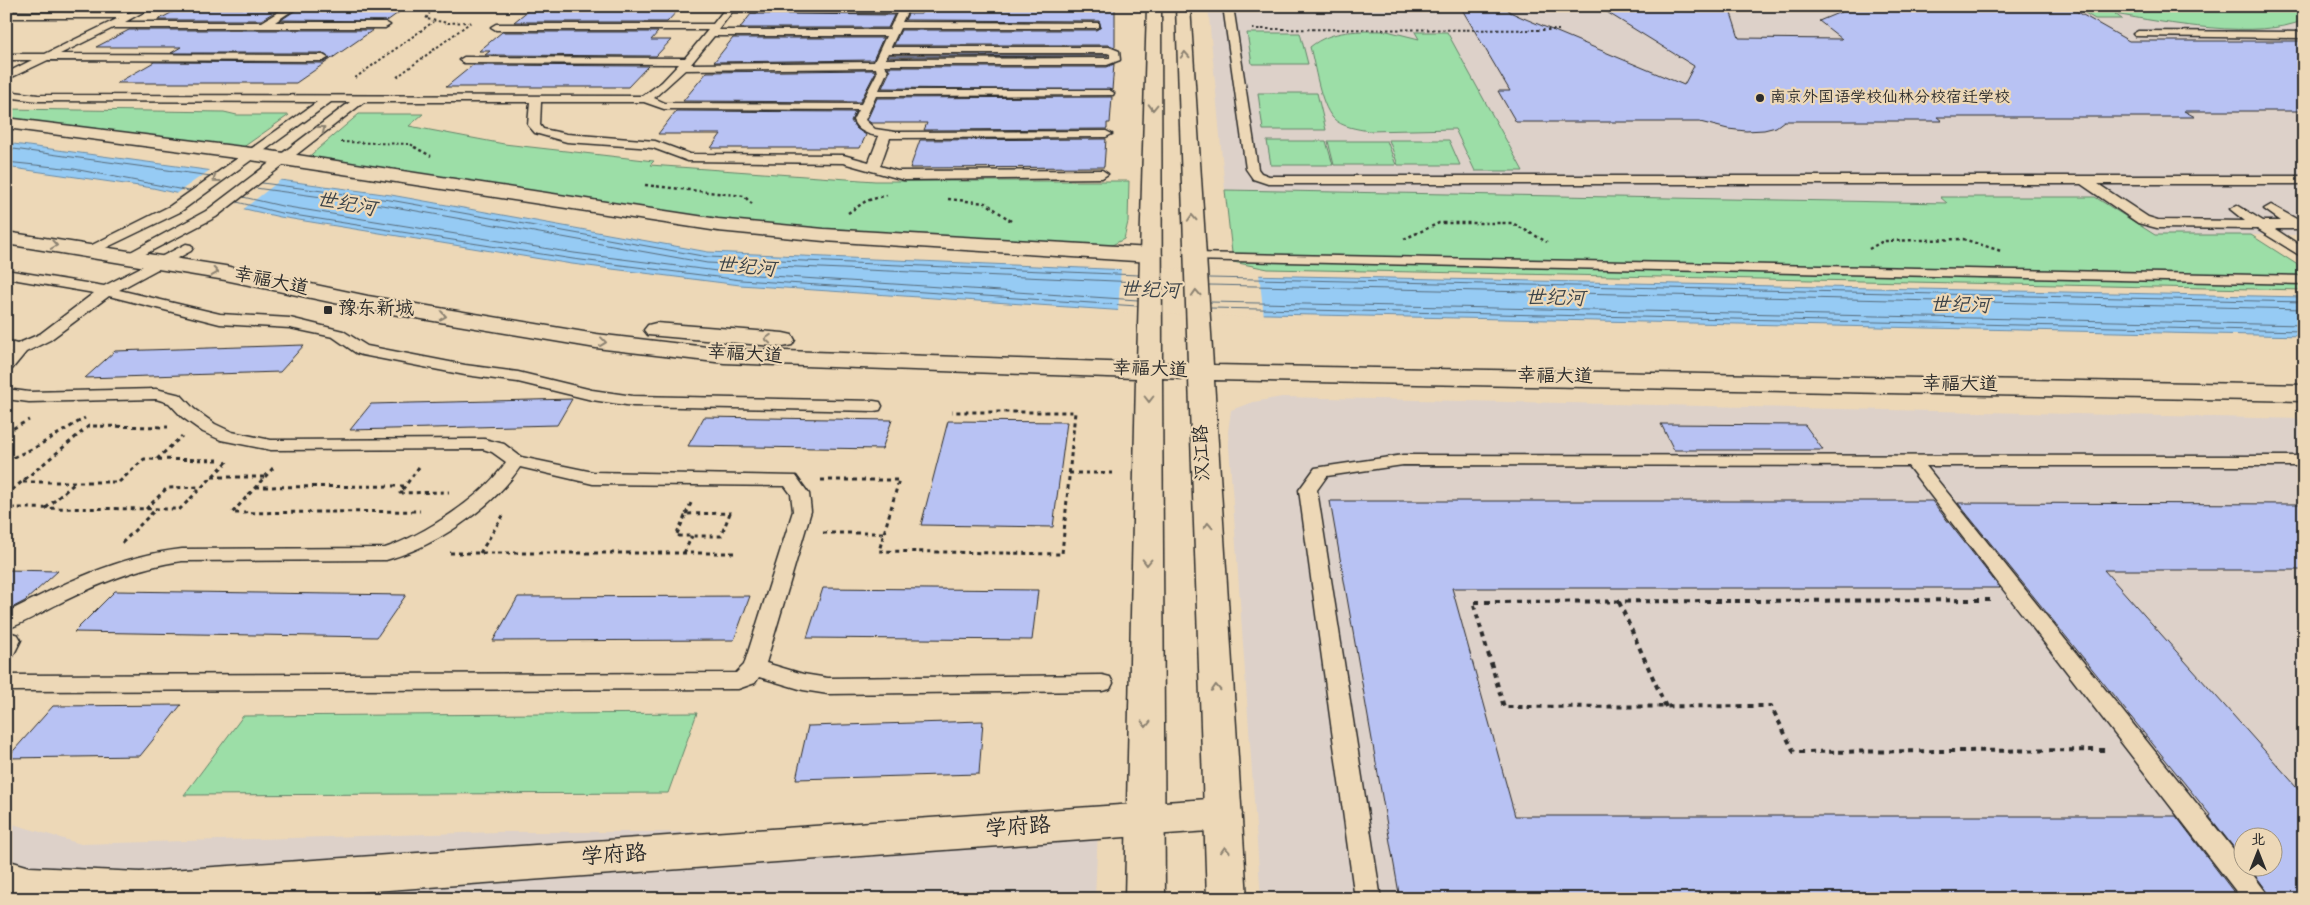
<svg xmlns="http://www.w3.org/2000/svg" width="2310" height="905" font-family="Dekko,'LXGW WenKai TC',sans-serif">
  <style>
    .built { fill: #ddd1c9; fill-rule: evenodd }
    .green { fill: #9cdea7; stroke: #648469 }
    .water { fill: #96cbf4; stroke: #6b8ba4 }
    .pier { fill: #edd8b7 }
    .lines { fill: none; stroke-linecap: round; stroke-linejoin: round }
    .shore { stroke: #566b7b; stroke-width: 1 }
    .building { fill: #b8c2f3; stroke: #2b2b2b }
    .lane-casing { stroke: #2b2b2b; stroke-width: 3 }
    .street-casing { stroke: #2b2b2b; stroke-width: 3 }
    .secondary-casing { stroke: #2b2b2b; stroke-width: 3 }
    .path-far3 { stroke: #2b2b2b; stroke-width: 2; stroke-dasharray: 2.5 2.5; stroke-linecap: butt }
    .path-far2 { stroke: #2b2b2b; stroke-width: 2.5; stroke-dasharray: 3 3; stroke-linecap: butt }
    .path-far1 { stroke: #2b2b2b; stroke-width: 3; stroke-dasharray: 4 4; stroke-linecap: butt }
    .path { stroke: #2b2b2b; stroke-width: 4; stroke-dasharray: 5 5; stroke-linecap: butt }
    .lane { fill: #edd8b7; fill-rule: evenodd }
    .street { fill: #edd8b7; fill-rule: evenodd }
    .secondary { fill: #edd8b7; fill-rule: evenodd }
    .oneway { stroke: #8c8271 }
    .poi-dot { fill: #2b2b2b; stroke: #edd8b7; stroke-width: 2 }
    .labels { text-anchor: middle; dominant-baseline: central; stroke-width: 4.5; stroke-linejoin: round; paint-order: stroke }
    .far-poi-label { font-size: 16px; fill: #2b2b2b; stroke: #edd8b7; text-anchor: start }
    .street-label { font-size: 19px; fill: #2b2b2b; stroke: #edd8b7 }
    .poi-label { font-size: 19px; fill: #2b2b2b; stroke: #edd8b7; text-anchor: start }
    .water-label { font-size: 20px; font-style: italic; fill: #3b4349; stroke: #edd8b7 }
    .near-street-label { font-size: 22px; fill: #2b2b2b; stroke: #edd8b7 }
  </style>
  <rect width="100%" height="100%" fill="#edd8b7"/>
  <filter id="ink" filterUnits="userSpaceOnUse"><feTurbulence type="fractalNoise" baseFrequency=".02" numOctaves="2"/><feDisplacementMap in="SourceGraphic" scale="10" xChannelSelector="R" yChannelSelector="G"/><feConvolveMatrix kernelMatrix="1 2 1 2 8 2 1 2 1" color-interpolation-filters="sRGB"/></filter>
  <g filter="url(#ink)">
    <!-- built -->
    <g class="built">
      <polygon points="1208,6 2304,6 2304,235 2155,235 2095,197 1941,198 1948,204 1225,190"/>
      <path d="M1282 397 2304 419V899H1261L1228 432 1231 410 1253 402ZM2242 838H2272V868H2242Z"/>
      <polygon points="1099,805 1095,899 6,899 6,822 81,844 499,832 818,832"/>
    </g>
    <!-- green -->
    <g class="green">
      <path d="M2073 6H2304V20C2259 40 2164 23 2115 14L2122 19H2095Z"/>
      <path d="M1387 31 1419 39 1415 32H1447L1523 171H1475L1455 129 1369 131C1358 129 1341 127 1333 118 1320 104 1315 65 1310 47 1332 29 1360 31 1387 31Z"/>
      <polygon points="1247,33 1300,33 1308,64 1252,64"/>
      <polygon points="1258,93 1317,93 1326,130 1263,130"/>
      <polygon points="6,109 224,112 237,115 289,115 242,148 6,120"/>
      <polygon points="359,114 423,114 409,126 504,144 654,161 650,165 875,181 1129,181 1128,222 1124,239 1112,245 1096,247 818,229 657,212 306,159"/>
      <polygon points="1389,140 1449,140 1460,165 1398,165"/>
      <polygon points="1267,141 1326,141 1333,165 1271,165"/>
      <polygon points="1328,141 1387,141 1396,165 1334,165"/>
      <polygon points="1225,190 1947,203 1940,197 2095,197 2155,235 2251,235 2304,269 2304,290 1268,269 1233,262"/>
      <polygon points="697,713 668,793 184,795 243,716"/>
    </g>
    <!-- water -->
    <polygon class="water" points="6,143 391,195 708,252 1246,275 2304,297 2304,336 1127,311 740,285 572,264 280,217 153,188 6,167"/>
    <!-- pier -->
    <g class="pier">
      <polygon points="213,168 283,178 241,211 174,195"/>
      <polygon points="1121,267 1259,273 1264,317 1118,312"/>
    </g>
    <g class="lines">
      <!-- shore -->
      <g class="shore">
        <polyline points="6,148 211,176"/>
        <polyline points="6,162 74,169 189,191"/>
        <polyline points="262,183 390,200 708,257 1138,275"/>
        <polyline points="255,188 389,206 707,263 1138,282"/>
        <polyline points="243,197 282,206 574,253 741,274 1138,300"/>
        <polyline points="237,202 281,213 573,259 741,280 1137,306"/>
        <polyline points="1209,278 2304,302"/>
        <polyline points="1209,285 2304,309"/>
        <polyline points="1210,302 2304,325"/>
        <polyline points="1211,308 2304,331"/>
      </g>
    </g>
    <!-- building -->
    <g class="building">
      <polygon points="924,6 1115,6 1115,47 1109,45 894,45 901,30 1096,30 1101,27 1099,21 905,20 908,14 921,14"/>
      <polygon points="1460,6 1505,6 1510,12 1521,17 1684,85 1694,66 1597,6 1680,6 1683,8 1730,10 1739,38 1842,39 1819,21 1855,6 2067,6 2129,41 2304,41 2304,111 2184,111 2195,117 1937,117 1942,121 1784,121 1776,127 1764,130 1746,131 1728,129 1700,122 1516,122 1498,91 1510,91"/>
      <polygon points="180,8 281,8 261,20 158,20"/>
      <polygon points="299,8 405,8 387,21 281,20"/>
      <polygon points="530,9 679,9 667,22 514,22"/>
      <polygon points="751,14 785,14 894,15 888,28 740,28"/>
      <polygon points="129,30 373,30 296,83 117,83 154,62 323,63 330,59 323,53 171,53 181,47 96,47"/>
      <polygon points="502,32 658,32 651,40 671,40 656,56 485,55 490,51 479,51"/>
      <polygon points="733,38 883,38 873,60 714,62"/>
      <polygon points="889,55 1107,55 1108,56 888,57"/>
      <polygon points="1114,64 1112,90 882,88 890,71 888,67 1107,67"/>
      <polygon points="473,65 648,66 628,87 446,87"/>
      <polygon points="874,70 875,73 860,102 683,101 707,72"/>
      <polygon points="1112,97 1110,123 1107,123 1107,129 924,130 927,123 871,123 867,120 877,98"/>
      <polygon points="676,111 855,112 851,121 856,128 866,135 860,148 711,148 721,134 658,134"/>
      <polygon points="1106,139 1104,167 910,168 920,140"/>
      <polygon points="304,345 280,372 85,378 115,351"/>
      <polygon points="572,399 557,425 350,430 371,404"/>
      <polygon points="704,417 892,420 882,449 688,446"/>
      <polygon points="948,421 1067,422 1053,527 921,525"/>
      <polygon points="1661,424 1805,425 1823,450 1674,450"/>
      <polygon points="1330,501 1932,501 2000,588 1452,588 1515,816 2176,816 2239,899 1400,899"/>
      <polygon points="1958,503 2304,504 2304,570 2104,570 2304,795 2304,899 2273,899 2250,868 2272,868 2272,838 2242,838 2242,858 2209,816 2211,816"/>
      <polygon points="6,570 58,571 25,601 6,611"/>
      <polygon points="823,588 1038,590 1032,640 807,638"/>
      <polygon points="115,591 406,595 377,637 74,632"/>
      <polygon points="750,596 734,640 493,641 518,597"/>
      <polygon points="181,705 140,756 7,758 53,706"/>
      <polygon points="983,721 979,774 796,779 808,726"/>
    </g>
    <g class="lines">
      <!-- lane casing -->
      <g class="lane-casing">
        <g id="lane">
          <polygon points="142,6 154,6 125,22 262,22 288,6 299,6 275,22 385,22 390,25 385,28 113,28 60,54 323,55 328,58 323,61 48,60 6,80 6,73 32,60 6,60 6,54 45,54 119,18 6,18 6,12 129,13"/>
          <path d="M723 6H910L902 22 1099 23V27L1096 28H900L891 47H1109L1119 51 1120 60 1107 65H884L888 70 879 90H1109L1114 93 1113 95 876 96 865 120 875 129 895 132 1106 131 1112 134 1106 137 890 138 880 166 897 171 1102 170 1108 174 1102 178 904 180 843 163 688 161 653 148 567 142 535 133 528 125 530 102H364L216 217 130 262 125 261 123 258 125 255 206 211 350 102H331L180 212 91 255 86 254 84 251 86 248 170 206 317 102 38 101 6 97V91L38 95 643 96 662 82 679 64 464 63 459 60 464 57 685 58 708 30H496L491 27 496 24H713L724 10ZM732 12 897 13 889 30H718ZM714 36H886L874 62 691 64ZM888 53H1107L1110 54V58L885 59ZM876 68 877 73 861 104 665 103 654 98 685 70ZM541 102H644L664 109 858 110 853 120C857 131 869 135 879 136L869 162 843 155 690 154 655 141 567 134 543 129 540 125Z"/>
          <polygon points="1223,6 1233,6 1258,169 1261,173 1269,176 2304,176 2304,184 2098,184 2148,217 2158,220 2245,221 2230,209 2237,205 2263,221 2281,221 2264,209 2271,205 2300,221 2304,221 2304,229 2275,229 2304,248 2304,258 2257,229 2157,228 2138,223 2081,184 1268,184 1253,179 1246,169"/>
          <polygon points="2138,31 2304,32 2304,38 2135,36 2133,34"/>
          <polygon points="186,244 191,245 193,248 191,251 119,290 220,314 290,318 343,331 367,346 465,365 518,372 592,390 633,396 874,401 880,402 882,406 880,410 874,411 633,406 592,400 518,382 465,375 362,355 356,353 333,337 290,328 220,324 109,296 50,340 26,352 12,369 6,371 6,356 11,352 6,351 6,341 17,344 40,334 94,293 6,278 6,270 104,286"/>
          <polygon points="1194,253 2304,276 2304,284 1189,260 1187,257 1189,254"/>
          <path d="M6 389 29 392 156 389 181 395 194 409 215 424 232 432 271 440 484 439 504 444 521 457 593 472 796 476 809 494 811 511 766 663 803 674 828 678 1102 675 1110 677 1113 683 1110 689 1102 691 828 694 803 690 759 677 755 683 738 689 6 691V675L736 673 744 665 793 511 791 494 785 486 593 484 520 467C492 509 434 547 386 560L182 561C138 567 98 584 58 604 41 612 24 624 6 629V613C62 584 119 556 182 549L385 548C424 535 483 497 506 462L492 452 483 449 271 450 221 440 203 432 182 417 169 403 156 399 29 402 6 399Z"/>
          <polygon points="1403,455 2304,456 2304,466 1926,466 2242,860 2242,868 2248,868 2271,899 2242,899 1908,466 1403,465 1327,476 1317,490 1381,899 1355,899 1299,490 1315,468"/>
          <polygon points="6,631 18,635 21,640 13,656 6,659"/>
        </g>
      </g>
      <!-- street casing -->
      <g class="street-casing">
        <g id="street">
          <polygon points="6,118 251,148 718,219 824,229 1151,248 1159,250 1162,255 1159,260 1151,262 824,241 718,231 251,160 6,128"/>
          <polygon points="1223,798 1236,803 1242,814 1236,825 1223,830 264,899 21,899 6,894 6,860 30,867 140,872"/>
        </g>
      </g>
      <!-- secondary casing -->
      <g class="secondary-casing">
        <g id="secondary">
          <polygon points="1147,6 1161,6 1162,363 1188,364 1176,6 1190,6 1213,365 2304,385 2304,401 1214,380 1247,899 1207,899 1189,379 1162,378 1165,899 1125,899 1136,378 724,363 596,348 368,310 225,280 6,244 6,232 225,266 368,296 596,334 724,349 1137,363"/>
          <polygon points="656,323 783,333 792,335 795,340 792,345 783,347 648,335 644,330 648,325"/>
        </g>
      </g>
      <!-- path-far3 -->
      <g class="path-far3">
        <polyline points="438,6 430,12 426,19 448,23 468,22"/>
        <polyline points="1252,29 1559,30"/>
        <polyline points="397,77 471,22"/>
        <polyline points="355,78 433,22"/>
        <polyline points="341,142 410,144 417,148"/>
      </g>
      <!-- path-far2 -->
      <g class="path-far2">
        <polyline points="414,147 431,156"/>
        <polyline points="645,185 744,196 752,204"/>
        <polyline points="948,199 986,203 1011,221"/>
        <polyline points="848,213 866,201 887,195"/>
        <polyline points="1404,239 1439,223 1512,223 1547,242"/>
        <polyline points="1869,249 1883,241 1963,239 2001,251"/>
      </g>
      <!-- path-far1 -->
      <g class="path-far1">
        <polyline points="6,432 29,420"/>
        <polyline points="157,459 182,436"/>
        <polyline points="6,461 36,447 85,418"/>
        <polyline points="419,467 400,493 449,492"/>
        <polyline points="273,468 232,513 420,511"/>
        <polyline points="1069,473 1116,473"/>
        <polyline points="212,477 265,477"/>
        <polyline points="821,480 899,480 879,551 1062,554 1075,412 952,412"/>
        <polyline points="23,482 119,482 144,459 222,460"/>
        <polyline points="256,487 405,486"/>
        <polyline points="6,495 89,426 168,427"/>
        <polyline points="6,502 10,508 180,509 229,460"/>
        <polyline points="46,508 75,483"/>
        <polyline points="146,509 167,488 201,487"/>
        <polygon points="730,513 721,536 676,536 686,514"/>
        <polyline points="686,514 692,501"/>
        <polyline points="823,533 884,533"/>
        <polyline points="122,543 156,509"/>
        <polyline points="450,553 735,553"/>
        <polyline points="480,553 504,514"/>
        <polyline points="684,553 692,536"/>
      </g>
      <!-- path -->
      <g class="path">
        <polyline points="1990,600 1473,602 1504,707 1771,706 1794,752 2107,750"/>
        <polyline points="1619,602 1666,707"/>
      </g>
      <!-- lane -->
      <use href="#lane" class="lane"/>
      <!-- street -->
      <use href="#street" class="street"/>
      <!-- secondary -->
      <use href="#secondary" class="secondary"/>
    </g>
    <!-- one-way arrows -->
    <defs><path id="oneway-chevron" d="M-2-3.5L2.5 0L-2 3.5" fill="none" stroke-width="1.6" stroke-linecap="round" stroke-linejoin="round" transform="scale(1.25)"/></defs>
    <g class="oneway">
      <use href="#oneway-chevron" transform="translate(1185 55) rotate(-93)"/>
      <use href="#oneway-chevron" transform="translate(1153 107) rotate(91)"/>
      <use href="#oneway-chevron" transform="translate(322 129) rotate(-38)"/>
      <use href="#oneway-chevron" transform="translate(216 179) rotate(144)"/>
      <use href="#oneway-chevron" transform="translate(1192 218) rotate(-93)"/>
      <use href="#oneway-chevron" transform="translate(54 245) rotate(9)"/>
      <use href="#oneway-chevron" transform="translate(215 272) rotate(9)"/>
      <use href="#oneway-chevron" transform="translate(1196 293) rotate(-93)"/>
      <use href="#oneway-chevron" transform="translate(443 316) rotate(9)"/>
      <use href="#oneway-chevron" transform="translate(768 339) rotate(-176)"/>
      <use href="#oneway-chevron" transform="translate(603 342) rotate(7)"/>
      <use href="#oneway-chevron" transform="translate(1149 399) rotate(90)"/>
      <use href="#oneway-chevron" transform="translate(1208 526) rotate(-93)"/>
      <use href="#oneway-chevron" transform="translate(1147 562) rotate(91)"/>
      <use href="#oneway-chevron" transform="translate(1216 688) rotate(-93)"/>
      <use href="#oneway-chevron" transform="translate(1146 724) rotate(91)"/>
      <use href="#oneway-chevron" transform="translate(1225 850) rotate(-93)"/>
    </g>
  </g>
  <!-- markers -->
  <g class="poi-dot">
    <circle cx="1760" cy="98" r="5"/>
    <rect x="323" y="305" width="10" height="10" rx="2.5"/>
  </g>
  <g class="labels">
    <!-- far-poi labels -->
    <g class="far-poi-label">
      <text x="1770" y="98">南京外国语学校仙林分校宿迁学校</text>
    </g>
    <!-- street labels -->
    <g class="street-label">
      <text transform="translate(271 283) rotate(12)">幸福大道</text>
      <text transform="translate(745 356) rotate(4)">幸福大道</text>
      <text transform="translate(1150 371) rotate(2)">幸福大道</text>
      <text transform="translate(1555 378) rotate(1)">幸福大道</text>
      <text transform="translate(1960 386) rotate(1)">幸福大道</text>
      <text transform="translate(1204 453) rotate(-93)">汉江路</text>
    </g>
    <!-- poi labels -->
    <g class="poi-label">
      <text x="338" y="310">豫东新城</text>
    </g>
    <!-- water labels -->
    <g class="water-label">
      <text transform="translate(346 206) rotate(10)">世纪河</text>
      <text transform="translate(746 269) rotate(5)">世纪河</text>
      <text transform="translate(1150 292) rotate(2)">世纪河</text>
      <text transform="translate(1555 300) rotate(1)">世纪河</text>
      <text transform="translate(1960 307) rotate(1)">世纪河</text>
    </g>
    <!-- near-street labels -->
    <g class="near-street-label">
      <text transform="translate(1018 829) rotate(-4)">学府路</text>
      <text transform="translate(614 857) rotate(-4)">学府路</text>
    </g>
  </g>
  <!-- margin -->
  <rect width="2310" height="905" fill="none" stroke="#edd8b7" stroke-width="25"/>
  <rect x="12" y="12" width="2285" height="880" fill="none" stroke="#2b2b2b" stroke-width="2" filter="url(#ink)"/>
  <!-- north arrow -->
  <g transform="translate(2258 852)"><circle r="24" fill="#edd8b7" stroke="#9f937f"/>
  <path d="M0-4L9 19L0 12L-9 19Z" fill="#2b2b2b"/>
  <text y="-8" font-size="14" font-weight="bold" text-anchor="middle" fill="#2b2b2b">北</text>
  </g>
</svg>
